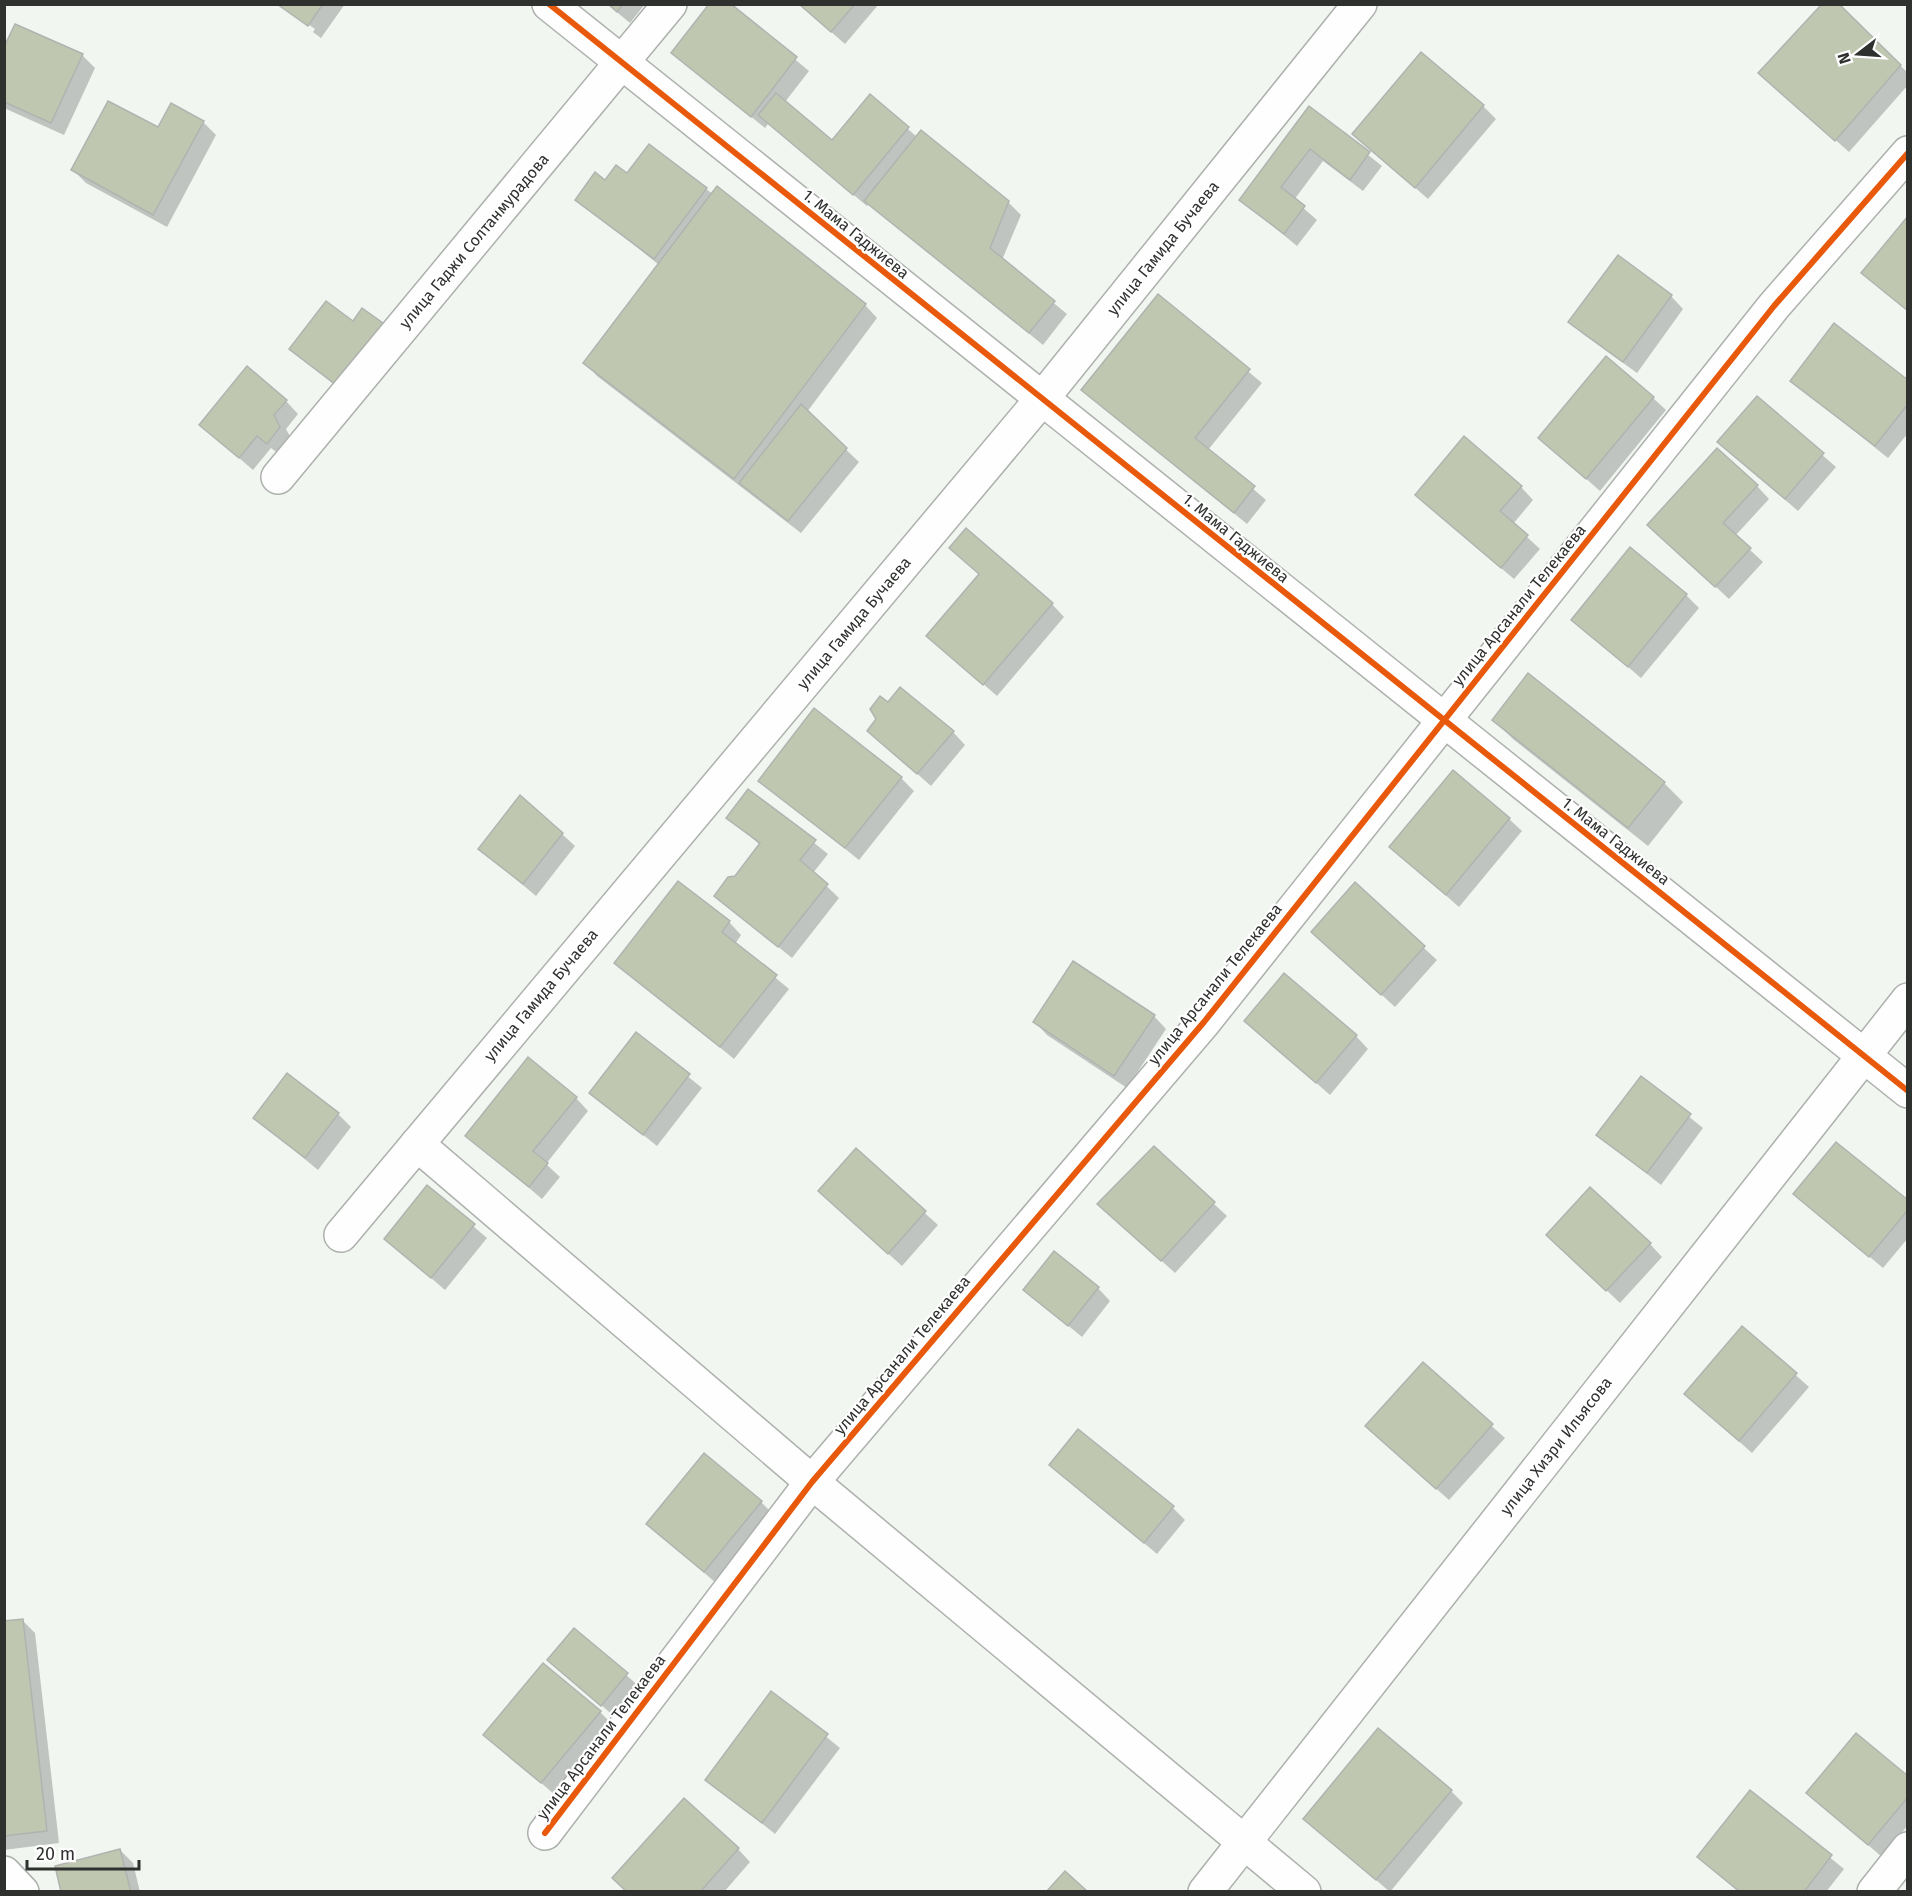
<svg xmlns="http://www.w3.org/2000/svg" width="1912" height="1896" font-family="'Fira Sans',sans-serif">
  <style>
    .shadow { fill: #0003 }
    .building { fill: #c0c7b1; stroke: #b1b3b0; stroke-width: 1.5 }
    .lines { fill: none; stroke-linecap: round; stroke-linejoin: round }
    .street-casing { stroke: #adb0ad; stroke-width: 36 }
    .street { stroke: #fdfefd; stroke-width: 33 }
    .cycleway-casing { stroke: #fff; stroke-width: 10 }
    .cycleway { stroke: #e8590c; stroke-width: 6 }
    .labels { text-anchor: middle; dominant-baseline: central; stroke-width: 4.5; stroke-linejoin: round; paint-order: stroke }
    .street-label { font-size: 16px; fill: #2e312e; stroke: #fff }
  </style>
  <rect width="100%" height="100%" fill="#f1f6f1"/>
  <!-- shadow -->
  <g class="shadow">
    <polygon points="275,4 313,32 315,29 280,4 345,4 321,38"/>
    <polygon points="607,4 645,4 630,23"/>
    <polygon points="728,4 809,71 785,102 832,142 870,96 917,137 1008,202 1021,215 1002,260 1067,314 1043,345 869,204 867,206 768,124 765,128 673,53"/>
    <polygon points="799,4 879,4 845,44"/>
    <polygon points="1836,4 1908,73 1908,85 1849,152 1760,73"/>
    <polygon points="4,51 82,55 95,68 64,135 4,108"/>
    <polygon points="1483,106 1496,119 1428,199 1354,134"/>
    <polygon points="1309,108 1382,166 1363,191 1323,161 1294,200 1317,220 1297,246 1240,199"/>
    <polygon points="203,122 216,135 167,227 86,183 73,170 159,129"/>
    <polygon points="628,175 706,189 865,305 877,318 807,412 859,462 801,533 597,376 585,363 659,265 577,199 606,182"/>
    <polygon points="1908,218 1908,311 1863,273"/>
    <polygon points="1158,296 1262,383 1208,450 1266,500 1247,524 1083,390"/>
    <polygon points="1671,296 1683,309 1637,373 1583,334 1570,322"/>
    <polygon points="353,323 353,400 291,349"/>
    <polygon points="1792,381 1908,382 1908,433 1888,458"/>
    <polygon points="1653,398 1666,410 1600,491 1540,438"/>
    <polygon points="1757,398 1836,467 1798,511 1732,454"/>
    <polygon points="286,401 298,414 286,429 292,440 280,455 271,448 253,470 201,425"/>
    <polygon points="1757,486 1769,499 1735,536 1763,562 1729,599 1662,537"/>
    <polygon points="1521,487 1533,500 1513,524 1540,549 1514,579 1429,507"/>
    <polygon points="951,548 1052,604 1064,617 997,696 928,636 980,575"/>
    <polygon points="1686,595 1699,608 1641,678 1573,620"/>
    <polygon points="889,704 953,732 965,745 931,786 869,731"/>
    <polygon points="1494,720 1664,783 1683,802 1648,846 1513,739"/>
    <polygon points="901,778 914,791 859,860 760,781"/>
    <polygon points="749,791 828,854 813,873 839,898 792,958 716,896 736,877 760,845 728,817"/>
    <polygon points="1509,819 1522,831 1459,907 1391,847"/>
    <polygon points="562,834 575,846 536,896 480,849"/>
    <polygon points="1355,885 1437,960 1395,1007 1326,944"/>
    <polygon points="729,922 741,935 735,944 789,989 734,1059 616,962"/>
    <polygon points="1154,1016 1166,1029 1127,1088 1047,1035 1035,1022"/>
    <polygon points="1246,1021 1356,1036 1368,1049 1330,1095"/>
    <polygon points="636,1034 702,1088 657,1146 591,1093"/>
    <polygon points="1641,1078 1703,1128 1661,1185 1598,1135"/>
    <polygon points="576,1098 588,1111 546,1164 560,1177 542,1199 467,1135"/>
    <polygon points="338,1114 351,1127 318,1170 255,1118"/>
    <polygon points="1154,1148 1227,1216 1175,1273 1112,1216"/>
    <polygon points="856,1151 938,1225 902,1266 833,1204"/>
    <polygon points="427,1187 487,1238 445,1290 386,1239"/>
    <polygon points="1795,1194 1908,1202 1908,1238 1883,1268"/>
    <polygon points="1650,1244 1662,1257 1620,1303 1561,1247"/>
    <polygon points="1098,1288 1110,1301 1082,1337 1025,1290"/>
    <polygon points="1743,1328 1809,1387 1752,1453 1699,1406"/>
    <polygon points="1423,1364 1505,1438 1449,1500 1380,1439"/>
    <polygon points="1051,1465 1173,1508 1185,1520 1157,1554"/>
    <polygon points="761,1502 774,1515 717,1584 648,1524"/>
    <polygon points="22,1620 35,1633 59,1843 4,1850 4,1622"/>
    <polygon points="574,1630 640,1687 615,1717 549,1660"/>
    <polygon points="772,1693 840,1748 775,1834 707,1779"/>
    <polygon points="600,1712 613,1725 555,1795 485,1734"/>
    <polygon points="1908,1778 1908,1825 1882,1857 1808,1793"/>
    <polygon points="1451,1791 1463,1803 1390,1892 1305,1819"/>
    <polygon points="1750,1792 1844,1869 1826,1892 1739,1892 1699,1857"/>
    <polygon points="738,1849 750,1862 724,1892 628,1892"/>
    <polygon points="120,1850 133,1863 140,1892 63,1892"/>
  </g>
  <!-- building -->
  <g class="building">
    <polygon points="277,4 323,4 308,26"/>
    <polygon points="608,4 623,4 617,12"/>
    <polygon points="709,4 731,4 797,57 751,117 671,53"/>
    <polygon points="799,4 855,4 831,32"/>
    <polygon points="1822,4 1839,4 1901,65 1835,141 1758,73"/>
    <polygon points="15,24 83,54 51,123 4,102 4,47"/>
    <polygon points="1421,52 1484,105 1415,188 1352,134"/>
    <polygon points="776,93 832,140 870,94 909,127 853,195 758,115"/>
    <polygon points="108,101 158,127 171,103 204,121 153,215 71,170"/>
    <polygon points="1309,106 1370,152 1350,180 1310,149 1281,187 1305,206 1284,234 1239,200"/>
    <polygon points="921,130 1009,201 990,248 1055,301 1029,333 864,201"/>
    <polygon points="649,144 707,188 654,259 575,200 595,172 605,180 616,165 627,173"/>
    <polygon points="717,186 866,304 734,479 583,363"/>
    <polygon points="1908,216 1908,311 1861,273"/>
    <polygon points="1618,255 1672,295 1623,362 1568,322"/>
    <polygon points="1158,294 1250,369 1195,438 1255,486 1234,513 1081,390"/>
    <polygon points="326,301 353,321 362,308 387,326 340,388 289,349"/>
    <polygon points="1834,323 1908,380 1908,404 1875,446 1790,381"/>
    <polygon points="1606,356 1654,397 1586,479 1538,438"/>
    <polygon points="247,366 287,400 274,415 280,427 267,444 257,436 239,458 199,425"/>
    <polygon points="1757,396 1824,453 1785,499 1717,442"/>
    <polygon points="801,404 847,448 788,521 739,483"/>
    <polygon points="1464,436 1522,486 1500,511 1528,535 1501,568 1415,495"/>
    <polygon points="1717,448 1758,485 1723,523 1751,548 1715,587 1647,525"/>
    <polygon points="966,528 1053,603 983,685 926,636 979,574 949,548"/>
    <polygon points="1630,547 1687,594 1628,667 1571,620"/>
    <polygon points="1528,673 1665,782 1628,828 1492,720"/>
    <polygon points="900,687 954,731 917,774 867,731 876,719 870,709 880,696 888,702"/>
    <polygon points="814,708 902,777 845,848 758,781"/>
    <polygon points="1453,770 1510,818 1446,895 1389,847"/>
    <polygon points="748,789 816,840 800,860 828,884 778,947 714,896 728,877 735,876 760,843 726,818"/>
    <polygon points="520,795 563,833 523,884 478,849"/>
    <polygon points="678,881 730,921 722,932 777,975 720,1047 614,963"/>
    <polygon points="1355,882 1425,946 1381,995 1311,932"/>
    <polygon points="1073,961 1155,1015 1114,1076 1033,1022"/>
    <polygon points="1284,973 1357,1035 1316,1083 1244,1021"/>
    <polygon points="636,1032 690,1074 643,1135 589,1093"/>
    <polygon points="528,1057 577,1097 533,1151 548,1163 529,1187 465,1136"/>
    <polygon points="287,1073 339,1113 305,1158 253,1118"/>
    <polygon points="1641,1076 1691,1114 1647,1173 1596,1135"/>
    <polygon points="1836,1142 1908,1200 1908,1210 1869,1257 1793,1194"/>
    <polygon points="1154,1146 1215,1202 1161,1261 1097,1204"/>
    <polygon points="856,1148 926,1211 888,1254 818,1191"/>
    <polygon points="427,1185 475,1224 431,1278 384,1239"/>
    <polygon points="1590,1187 1651,1243 1606,1291 1546,1235"/>
    <polygon points="1054,1251 1099,1287 1068,1326 1023,1290"/>
    <polygon points="1742,1326 1797,1373 1739,1441 1684,1394"/>
    <polygon points="1423,1362 1493,1424 1436,1489 1365,1426"/>
    <polygon points="1078,1429 1174,1506 1144,1543 1049,1465"/>
    <polygon points="704,1453 762,1501 704,1572 646,1524"/>
    <polygon points="23,1619 47,1831 4,1836 4,1621"/>
    <polygon points="574,1628 628,1673 601,1706 547,1660"/>
    <polygon points="543,1663 601,1711 541,1783 483,1735"/>
    <polygon points="771,1691 828,1734 762,1823 705,1780"/>
    <polygon points="1378,1728 1452,1790 1376,1880 1303,1819"/>
    <polygon points="1856,1733 1908,1776 1908,1797 1868,1845 1806,1793"/>
    <polygon points="1750,1790 1832,1855 1804,1892 1740,1892 1697,1857"/>
    <polygon points="684,1798 739,1848 700,1892 627,1892 612,1878"/>
    <polygon points="120,1849 131,1892 61,1892 55,1866"/>
    <polygon points="1065,1871 1088,1892 1046,1892"/>
  </g>
  <g class="lines">
    <!-- street casing -->
    <g class="street-casing">
      <g id="street">
        <polyline points="549,4 1908,1091"/>
        <polyline points="278,477 670,4"/>
        <polyline points="417,1144 812,1482 1304,1892"/>
        <polyline points="341,1235 1041,400 1360,4"/>
        <polyline points="545,1833 812,1482 1204,1022 1774,306 1908,153"/>
        <polyline points="4,1873 22,1892"/>
        <polyline points="1205,1892 1908,1000"/>
        <polyline points="1874,1892 1908,1849"/>
      </g>
    </g>
    <!-- street -->
    <use href="#street" class="street"/>
    <!-- cycleway casing -->
    <g class="cycleway-casing">
      <g id="cycleway">
        <polyline points="549,4 1908,1091"/>
        <polyline points="545,1833 812,1482 1204,1022 1774,306 1908,153"/>
      </g>
    </g>
    <!-- cycleway -->
    <use href="#cycleway" class="cycleway"/>
  </g>
  <g class="labels">
    <!-- street labels -->
    <g class="street-label">
      <text transform="translate(856 234) rotate(39)">1. Мама Гаджиева</text>
      <text transform="translate(474 241) rotate(-50)">улица Гаджи Солтанмурадова</text>
      <text transform="translate(1163 248) rotate(-51)">улица Гамида Бучаева</text>
      <text transform="translate(1236 538) rotate(39)">1. Мама Гаджиева</text>
      <text transform="translate(1519 605) rotate(-51)">улица Арсанали Телекаева</text>
      <text transform="translate(854 623) rotate(-50)">улица Гамида Бучаева</text>
      <text transform="translate(1616 841) rotate(38)">1. Мама Гаджиева</text>
      <text transform="translate(1215 984) rotate(-51)">улица Арсанали Телекаева</text>
      <text transform="translate(541 995) rotate(-50)">улица Гамида Бучаева</text>
      <text transform="translate(902 1355) rotate(-50)">улица Арсанали Телекаева</text>
      <text transform="translate(1556 1446) rotate(-52)">улица Хизри Ильясова</text>
      <text transform="translate(601 1737) rotate(-53)">улица Арсанали Телекаева</text>
    </g>
  </g>
  <!-- border -->
  <rect width="1912" height="1896" fill="none" stroke="#2e312e" stroke-width="12"/>
  <!-- north arrow -->
  <g transform="translate(1858 54) rotate(253)" stroke="#ffffff" stroke-width="4.5" paint-order="stroke">
  <path d="M0-4.5L10 22L0 15L-10 22Z" fill="#2e312e"/>
  <text y="-9" font-size="16" font-weight="bold" text-anchor="middle" fill="#2e312e">N</text>
  </g>
  <!-- scale -->
  <path d="M27 1860v9h112v-9" fill="none" stroke="#2e312e" stroke-width="3"/>
  <text x="36" y="1860" font-size="18" fill="#2e312e" stroke="#ffffff" stroke-width="4.5" paint-order="stroke">20 m</text>
</svg>
